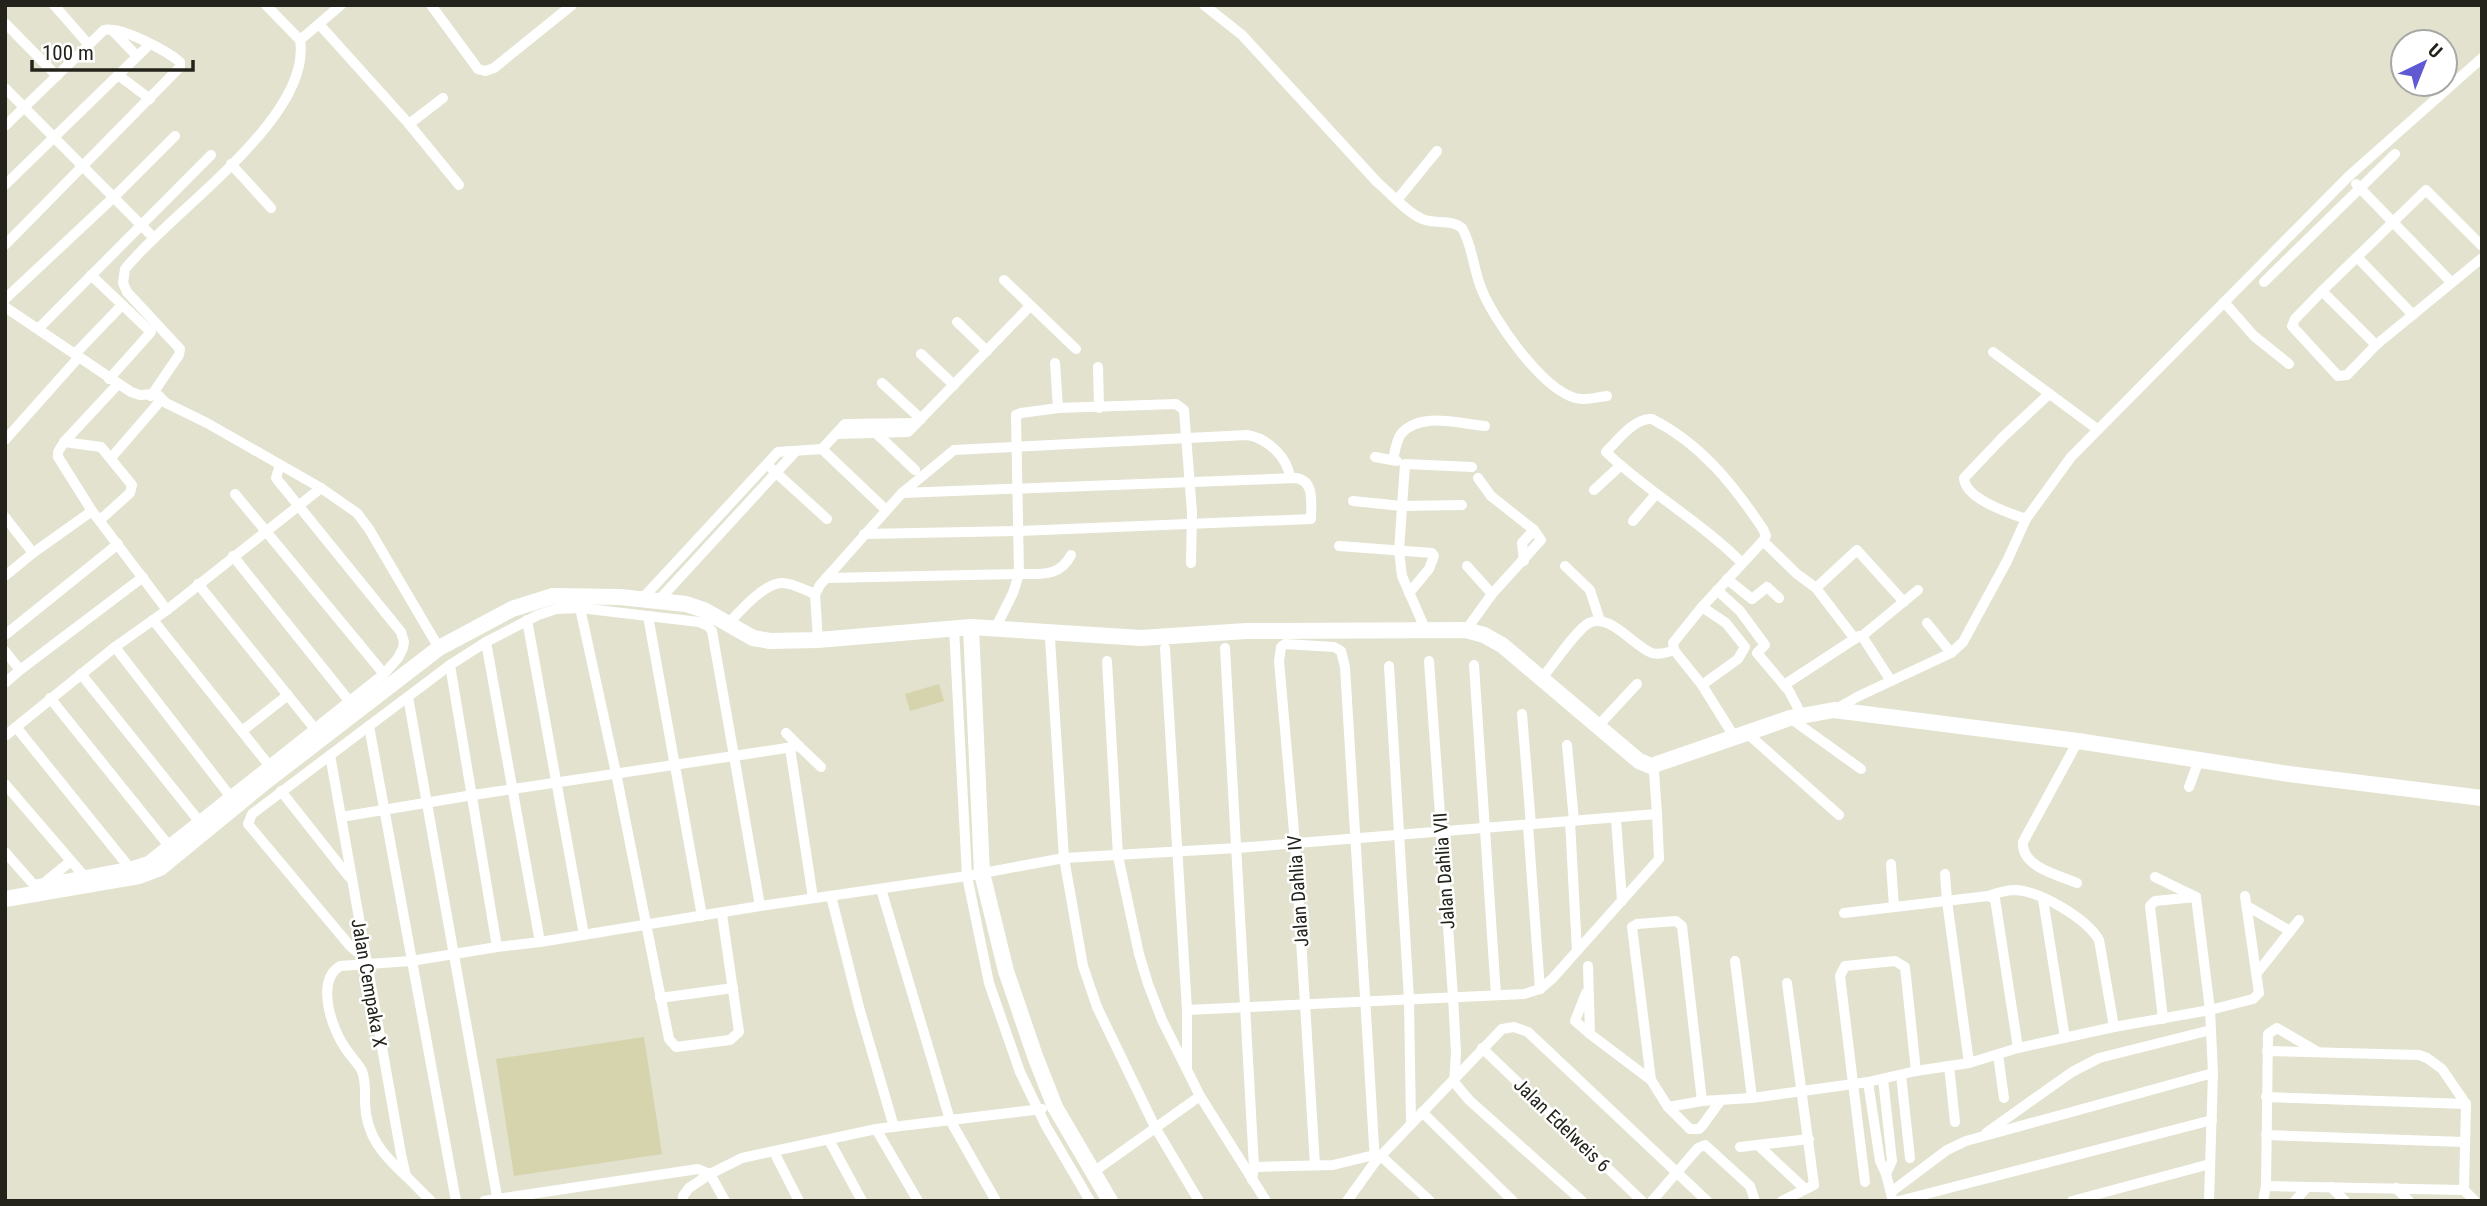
<svg xmlns="http://www.w3.org/2000/svg" width="2487" height="1206" font-family="'Roboto Condensed',sans-serif">
  <style>
    .green { fill: #d5d4ad }
    .lines { fill: none; stroke-linecap: round; stroke-linejoin: round }
    .street { stroke: #fff; stroke-width: 10 }
    .secondary { stroke: #fff; stroke-width: 16 }
    .labels { text-anchor: middle; dominant-baseline: central; stroke-width: 5; stroke-linejoin: round; paint-order: stroke }
    .street-label { font-size: 19px; fill: #23231b; stroke: #fff }
  </style>
  <rect width="100%" height="100%" fill="#e2e2ce"/>
  <!-- green -->
  <g class="green">
    <polygon points="939,684 944,701 910,711 905,694"/>
    <polygon points="644,1037 662,1154 514,1176 496,1059"/>
  </g>
  <g class="lines">
    <!-- street -->
    <g class="street">
      <polyline points="54,5 89,45"/>
      <polyline points="431,5 478,69 485,71 494,68 572,5"/>
      <path d="M1204 5 1242 35 1377 182C1389 192 1410 216 1425 220 1438 224 1451 219 1462 228 1472 245 1473 266 1480 285 1491 317 1541 388 1575 398 1585 401 1597 397 1607 396"/>
      <polyline points="6,24 57,76"/>
      <polyline points="319,24 409,124 459,185"/>
      <polyline points="112,30 137,56"/>
      <polyline points="300,40 341,5"/>
      <polyline points="118,75 150,99"/>
      <polyline points="5,88 154,238"/>
      <polyline points="409,124 443,98"/>
      <path d="M5 126 104 30C121 26 167 51 180 62V67L5 245"/>
      <polyline points="231,164 271,208"/>
      <polyline points="2356,184 2451,282"/>
      <polyline points="5,185 150,44"/>
      <polyline points="1397,200 1437,151"/>
      <polyline points="2482,246 2426,190 2322,291 2295,319 2292,326 2338,376 2347,375 2376,345 2482,258"/>
      <polyline points="2358,258 2413,315"/>
      <polyline points="91,275 151,332 109,379"/>
      <polyline points="1004,280 1076,349"/>
      <polyline points="2264,282 2395,154"/>
      <polyline points="2322,291 2376,345"/>
      <polyline points="5,299 114,197 175,136"/>
      <polyline points="2224,302 2254,336 2289,364"/>
      <polyline points="5,307 131,392 140,395 157,394 166,403 207,423 321,488 357,513 369,529 439,648"/>
      <polyline points="957,322 987,351"/>
      <polyline points="39,328 211,155"/>
      <polyline points="1993,352 2097,429"/>
      <polyline points="75,354 122,305"/>
      <polyline points="921,354 954,385"/>
      <polyline points="1055,363 1058,408"/>
      <polyline points="1098,367 1099,408"/>
      <polyline points="882,383 921,419"/>
      <path d="M151 396 179 355 180 349 127 292 123 283 125 269C169 213 313 118 300 40L266 5"/>
      <polyline points="876,433 915,470"/>
      <polyline points="836,434 908,432 1030,306"/>
      <polyline points="5,440 79,357"/>
      <polyline points="64,442 118,384"/>
      <polyline points="822,449 845,424 917,423"/>
      <polyline points="1375,457 1397,461"/>
      <polyline points="111,458 161,400"/>
      <path d="M1393 460C1395 451 1396 441 1401 434 1420 411 1460 424 1485 426"/>
      <polyline points="772,469 827,519"/>
      <polyline points="1594,490 1620,466"/>
      <polyline points="235,494 384,674"/>
      <polyline points="1353,501 1402,506 1462,505"/>
      <polyline points="92,511 58,457 58,452 64,442 101,447 132,485 130,493 100,520"/>
      <polyline points="5,517 33,553"/>
      <path d="M2026 519C2009 513 1965 499 1964 478L2003 437 2048 395"/>
      <polyline points="1633,521 1656,494"/>
      <path d="M864 534 1019 531 1311 519C1311 503 1315 481 1296 478L902 493"/>
      <polyline points="1763,541 1797,574 1816,588 1855,639"/>
      <polyline points="1339,546 1432,553 1434,556 1429,569 1409,593"/>
      <path d="M1071 555C1060 577 1041 574 1019 574L1016 415 1021 413 1058 408 1176 404 1184 410 1192 512 1191 563"/>
      <polyline points="233,556 350,702"/>
      <polyline points="1524,561 1522,543 1534,530"/>
      <polyline points="1467,566 1492,594 1541,540 1534,530 1491,496 1478,478"/>
      <polyline points="1565,566 1590,590 1600,621"/>
      <polyline points="5,576 33,553 92,511 167,610"/>
      <polyline points="826,578 1019,574 1013,593 995,629"/>
      <polyline points="1727,579 1752,599 1767,587 1779,598"/>
      <polyline points="198,584 315,729"/>
      <polyline points="1816,588 1857,550 1904,602"/>
      <polyline points="1717,590 1740,611 1765,645 1757,653 1789,691 1802,716"/>
      <polyline points="642,599 778,452 822,449 882,506"/>
      <polyline points="658,601 796,451"/>
      <polyline points="580,608 616,773 669,1039 676,1047 730,1040 739,1032 722,914"/>
      <polyline points="648,616 702,916"/>
      <polyline points="153,620 268,764"/>
      <polyline points="527,620 584,935"/>
      <polyline points="1927,623 1951,653"/>
      <path d="M728 624C739 612 764 583 782 583 792 583 805 590 815 594"/>
      <polyline points="954,628 967,876 989,983 1020,1072 1046,1126 1090,1201"/>
      <polyline points="1466,630 1492,594"/>
      <polyline points="1426,631 1402,576 1399,551 1405,464 1472,467"/>
      <polyline points="5,635 118,544"/>
      <polyline points="1050,639 1064,858 1083,966 1097,1007 1155,1127 1199,1201"/>
      <path d="M818 640 815 594 820 585 902 493 954 450 1247 435C1267 438 1288 457 1290 478"/>
      <polyline points="486,642 540,942"/>
      <polyline points="115,647 230,796"/>
      <polyline points="1165,648 1187,1010 1524,994 1540,989 1528,825"/>
      <polyline points="1225,648 1254,1167 1252,1180"/>
      <polyline points="5,651 20,670 5,683"/>
      <polyline points="1107,661 1118,856 1139,954 1148,984 1162,1020 1200,1096 1266,1201"/>
      <polyline points="1429,661 1453,996 1456,1053 1454,1082 1469,1100 1582,1201"/>
      <polyline points="450,665 497,947"/>
      <polyline points="1474,665 1496,995"/>
      <polyline points="1389,666 1409,1000 1411,1124"/>
      <polyline points="20,670 143,577"/>
      <polyline points="81,674 199,821"/>
      <path d="M1542 678C1553 665 1576 630 1589 623 1610 612 1635 648 1652 653 1660 655 1667 653 1674 650"/>
      <polyline points="1891,681 1862,636 1918,590"/>
      <polyline points="1702,685 1738,659 1745,647 1726,623 1702,607"/>
      <polyline points="1784,685 1859,636"/>
      <polyline points="408,697 496,1191 497,1199 484,1201"/>
      <polyline points="50,698 169,846"/>
      <polyline points="1834,710 1859,696 1951,653 1963,642 2007,561 2026,519 2071,457 2349,176 2482,58"/>
      <polyline points="1522,714 1531,825"/>
      <polyline points="1790,718 1861,769"/>
      <polyline points="369,726 456,1201"/>
      <polyline points="1598,726 1637,684"/>
      <polyline points="16,727 129,867"/>
      <polyline points="242,731 288,695"/>
      <polyline points="786,733 799,746"/>
      <polyline points="1748,734 1839,815"/>
      <polyline points="5,736 115,647 167,610 321,488"/>
      <path d="M1735 738 1702 685 1674 650 1673 643 1702 607 1763 541 1766 536 1763 529C1733 484 1701 444 1652 419 1635 417 1617 441 1606 452 1649 493 1700 521 1742 563"/>
      <polyline points="1567,745 1574,821"/>
      <polyline points="790,748 813,898"/>
      <polyline points="330,755 401,1154 406,1176 431,1201"/>
      <polyline points="5,784 84,876"/>
      <polyline points="2189,787 2199,760"/>
      <polyline points="281,791 349,877"/>
      <polyline points="341,817 473,795 734,756 712,631 708,626 699,622 580,608 556,609 538,615 486,642 450,665 252,814 248,824 350,946 364,958"/>
      <polyline points="1616,819 1622,901"/>
      <polyline points="1570,821 1577,951"/>
      <polyline points="5,852 34,885 129,867 148,861 384,674 398,658 403,648 404,642 401,632 276,478 280,465"/>
      <polyline points="1891,864 1894,907"/>
      <polyline points="1945,874 1947,901 1969,1063"/>
      <polyline points="2155,877 2196,897"/>
      <polyline points="44,883 71,861"/>
      <path d="M2077 883C2058 875 2021 867 2023 842L2078 741"/>
      <polyline points="881,889 950,1120 996,1201"/>
      <polyline points="831,896 860,1011 894,1127"/>
      <path d="M1988 896C1997 893 2005 890 2015 890 2040 891 2086 918 2099 940L2114 1027"/>
      <polyline points="2196,897 2210,1010 2253,999 2259,993 2245,896"/>
      <polyline points="2043,899 2065,1038"/>
      <polyline points="760,906 734,756 799,746 821,767"/>
      <polyline points="2247,906 2290,931"/>
      <polyline points="1844,913 1988,896 1995,899 2018,1048"/>
      <polyline points="1735,961 1752,1098"/>
      <polyline points="1588,966 1590,1034 1651,1080 1668,1107 1690,1129 1699,1129 1702,1126 1721,1100"/>
      <polyline points="2257,973 2299,920"/>
      <polyline points="1540,989 1552,979 1659,859 1657,814"/>
      <polyline points="1586,993 1575,1021 1590,1034"/>
      <polyline points="660,998 733,988"/>
      <polyline points="2163,1019 2150,906 2155,901 2196,897"/>
      <polyline points="1482,1048 1642,1201"/>
      <polyline points="2267,1051 2419,1055 2427,1058 2442,1069 2466,1104 2464,1190 2475,1201"/>
      <polyline points="1998,1055 2004,1098"/>
      <polyline points="1949,1066 1955,1122"/>
      <polyline points="1187,1067 1187,1010"/>
      <polyline points="1901,1075 1910,1158"/>
      <polyline points="1883,1079 1892,1161 1886,1174"/>
      <polyline points="1651,1080 1632,927 1637,924 1676,921 1682,926 1702,1101"/>
      <polyline points="1868,1082 1880,1161 1886,1174 1892,1198"/>
      <polyline points="2266,1097 2466,1104"/>
      <polyline points="1668,1107 1702,1101 1752,1098 1868,1082 1916,1071 1969,1063 2018,1048 2114,1027 2210,1010 2213,1073 2209,1201"/>
      <polyline points="1422,1112 1513,1201"/>
      <polyline points="876,1129 918,1201"/>
      <polyline points="1986,1133 2072,1072 2099,1058 2211,1030"/>
      <polyline points="2266,1135 2464,1142"/>
      <polyline points="829,1140 862,1201"/>
      <polyline points="1759,1146 1805,1189"/>
      <polyline points="1740,1147 1809,1139"/>
      <polyline points="774,1152 799,1201"/>
      <polyline points="1382,1157 1430,1201"/>
      <polyline points="1315,1165 1295,843 1279,661 1281,647 1285,644 1334,647 1341,651 1345,667 1375,1162"/>
      <polyline points="1254,1167 1333,1165 1374,1155"/>
      <polyline points="1092,1173 1200,1096"/>
      <path d="M406 1176C383 1155 366 1136 365 1103 365 1092 366 1082 362 1071 358 1063 351 1057 346 1049 332 1030 315 981 340 966L411 961 497 947 540 942 760 906 967 876 1064 858 1237 848 1657 814 1654 772 1651 766"/>
      <polyline points="1865,1182 1840,976 1845,966 1895,961 1905,967 1916,1071"/>
      <polyline points="2266,1186 2464,1190"/>
      <polyline points="2331,1187 2345,1201"/>
      <polyline points="2396,1188 2409,1201"/>
      <polyline points="1891,1192 1947,1150 1966,1141 2213,1073"/>
      <polyline points="497,1199 698,1169 710,1174 725,1201"/>
      <polyline points="683,1201 683,1196 689,1188 710,1174 742,1158 876,1129 1042,1109"/>
      <polyline points="1347,1201 1375,1162 1502,1029 1514,1027 1528,1032 1707,1201"/>
      <polyline points="1652,1201 1698,1148 1705,1145 1750,1186 1755,1201"/>
      <polyline points="1782,1201 1814,1185 1787,983"/>
      <polyline points="1899,1201 2212,1120"/>
      <polyline points="2072,1201 2210,1164"/>
      <polyline points="2263,1201 2266,1186 2268,1034 2277,1028 2318,1052"/>
      <polyline points="2295,1201 2307,1187"/>
    </g>
    <!-- secondary -->
    <g class="secondary">
      <polyline points="971,627 982,873 1006,971 1035,1056 1055,1107 1110,1201"/>
      <polyline points="5,899 139,876 160,868 265,782 439,648 512,609 553,596 620,597 686,604 704,610 753,638 770,641 818,640 971,627 1141,638 1246,631 1466,630 1484,635 1502,645 1639,761 1651,766 1790,718 1834,710 2078,741 2289,774 2482,798"/>
    </g>
  </g>
  <g class="labels">
    <!-- street labels -->
    <g class="street-label">
      <text transform="translate(1444 871) rotate(-94)">Jalan Dahlia VII</text>
      <text transform="translate(1298 891) rotate(-94)">Jalan Dahlia IV</text>
      <text transform="translate(369 983) rotate(80)">Jalan Cempaka X</text>
      <text transform="translate(1562 1125) rotate(44)">Jalan Edelweis 6</text>
    </g>
  </g>
  <!-- border -->
  <rect width="2487" height="1206" fill="none" stroke="#23231b" stroke-width="14"/>
  <!-- north arrow -->
  <g transform="translate(2424 63) rotate(43)"><circle r="33" fill="#ffffff" stroke="#a7a7a4" stroke-width="2"/>
  <path d="M0-5L12 26L0 18L-12 26Z" fill="#5f5ad2"/>
  <text y="-10" font-size="19" font-weight="bold" text-anchor="middle" fill="#23231b">U</text>
  </g>
  <!-- scale -->
  <path d="M32 60v10h161v-10" fill="none" stroke="#23231b" stroke-width="3.5"/>
  <text x="42" y="60" font-size="21" fill="#23231b" stroke="#ffffff" stroke-width="5" paint-order="stroke">100 m</text>
</svg>
